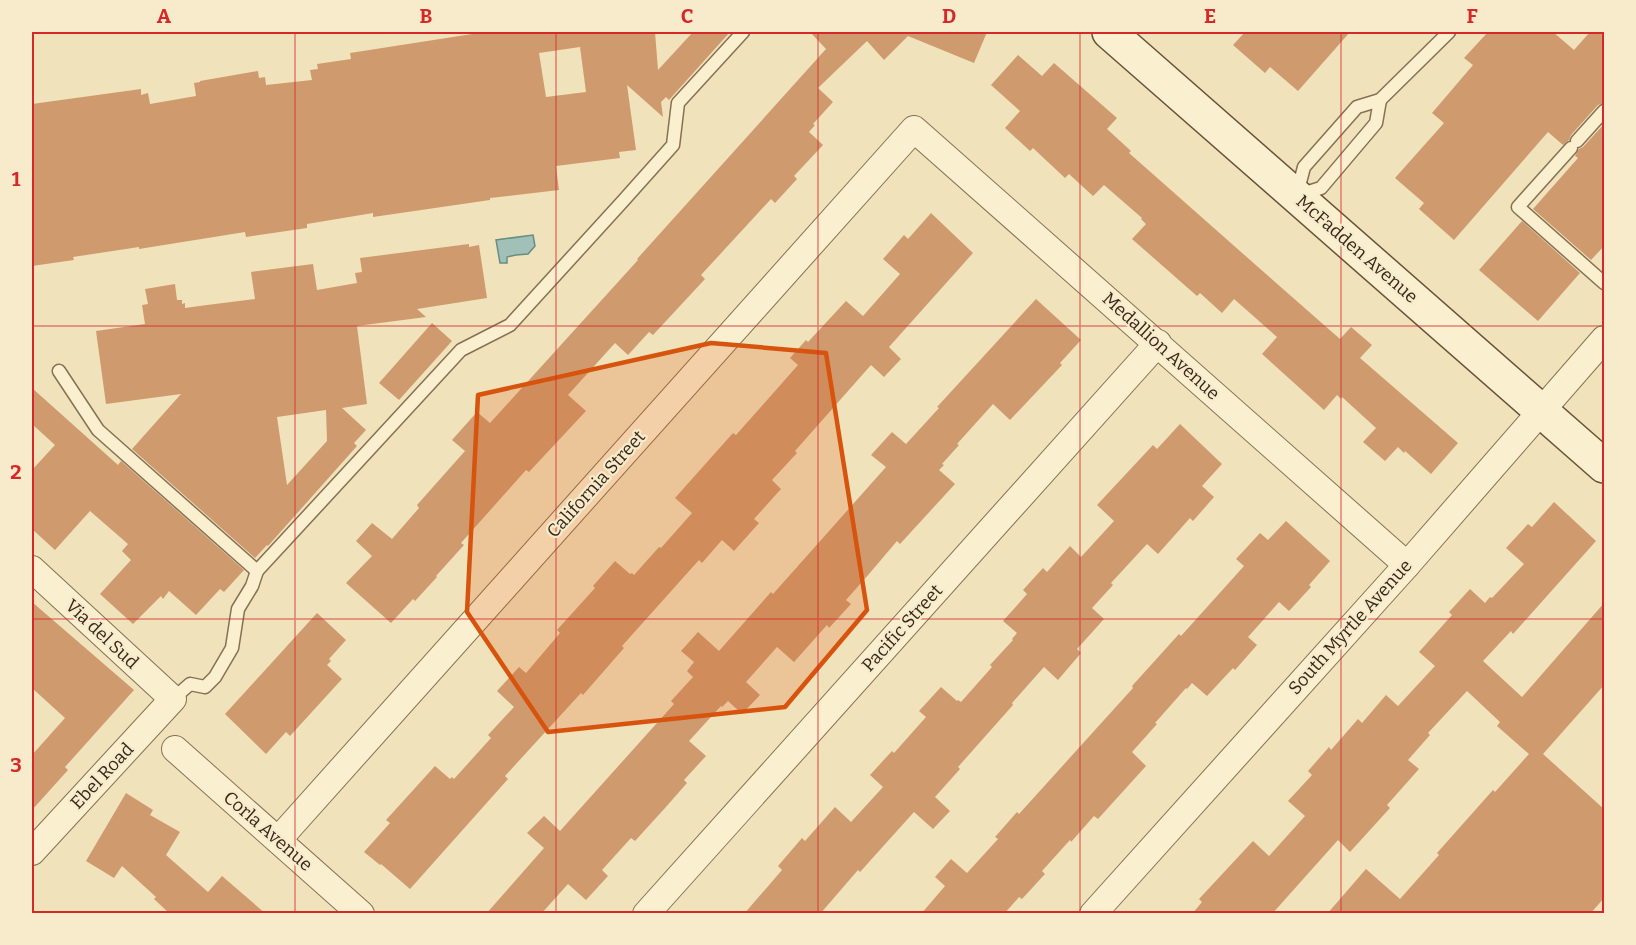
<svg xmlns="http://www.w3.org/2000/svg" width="1636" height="945" font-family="Bitter,serif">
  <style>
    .water { fill: #a0c0b8; stroke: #678e85; stroke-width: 1.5 }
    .building { fill: #d09a6f; fill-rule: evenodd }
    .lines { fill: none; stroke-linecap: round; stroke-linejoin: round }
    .lane-casing { stroke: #877154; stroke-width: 15 }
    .street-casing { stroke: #877154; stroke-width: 28 }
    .secondary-casing { stroke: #695238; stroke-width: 36 }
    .lane { stroke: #faefce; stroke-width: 12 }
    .street { stroke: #faefce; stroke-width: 26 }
    .secondary { stroke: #faefce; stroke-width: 33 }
    .marked { fill: #d6540d; fill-opacity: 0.2; stroke: #d6540d; stroke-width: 4.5; stroke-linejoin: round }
    .grid { fill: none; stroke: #d62828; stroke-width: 1.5; stroke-opacity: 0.55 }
    .labels { text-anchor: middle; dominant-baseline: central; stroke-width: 4.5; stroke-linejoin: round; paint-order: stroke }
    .street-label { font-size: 18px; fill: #35281a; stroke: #f7ebcb }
    .neatline { fill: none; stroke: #d62828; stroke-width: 2 }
    .grid-label { font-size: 20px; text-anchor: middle; font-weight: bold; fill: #d62828 }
  </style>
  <rect width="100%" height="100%" fill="#f0e2bb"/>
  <!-- water -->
  <polygon class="water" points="533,235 535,246 528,254 516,255 507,257 507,263 500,263 496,240"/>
  <!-- building -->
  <g class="building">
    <path d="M485 32H655L658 70 693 32H730L669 100 666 97 661 102 663 117 627 85 636 150 619 152 620 158 556 166 559 190 490 198V200L373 217V213L307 224V228L246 237 245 232 139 249V247L73 257 74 260 32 266V104L141 89V95L148 93 150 104 196 96 194 83 200 82V81L258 71 259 78 265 77 266 85 312 80 310 70 318 69 317 64 351 59 350 53ZM580 47 586 92 546 97 539 53Z"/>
    <polygon points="810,32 987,32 974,63 908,36 884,60 867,41 818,88 833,102 813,124 815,125 809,132 823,145 794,176 797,179 775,203 771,199 747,225 701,275 705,279 653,335 649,332 628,355 615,343 568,395 586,411 529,472 526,470 461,543 464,545 436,576 437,577 415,601 413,599 391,623 346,583 372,556 356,541 372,523 392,539 419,508 417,505 465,451 452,440 477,412 490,423 638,260 637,259 826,49"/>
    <polygon points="1245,32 1350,32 1298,91 1270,67 1265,73 1233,45"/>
    <polygon points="1488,32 1553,32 1574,50 1590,32 1605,32 1605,103 1598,105 1571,135 1569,140 1563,145 1548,132 1454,240 1419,209 1424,203 1395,178 1444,123 1432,113 1473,65 1464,58"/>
    <polygon points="1018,55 1042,76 1054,63 1117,118 1107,129 1131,151 1129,153 1275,282 1340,339 1351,327 1372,345 1360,358 1458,443 1431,474 1405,451 1404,453 1398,447 1385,461 1363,442 1376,428 1342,397 1341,399 1337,395 1324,410 1262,354 1277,337 1234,299 1222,313 1200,293 1197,296 1132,239 1146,224 1141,219 1142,218 1104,185 1093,196 1069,174 1065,178 1033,148 1030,151 1005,128 1020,111 991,85"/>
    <polygon points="1605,123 1605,245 1591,260 1533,209 1578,158 1575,156 1579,149 1583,147"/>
    <polygon points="931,213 973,253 889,347 901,359 884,377 871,365 795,451 797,453 772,480 781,489 754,519 759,523 734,551 722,540 702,563 699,560 622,646 624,648 583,695 581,693 505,776 508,779 410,889 381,864 380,865 364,852 390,823 386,820 435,766 450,779 452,777 454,779 491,738 488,735 514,707 497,691 519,667 526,673 560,633 557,630 595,588 593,586 615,561 630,574 632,573 634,575 659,547 661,548 692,513 675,498 733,433 736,435 798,365 790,358 806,340 808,342 846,301 863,316 900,274 883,259 904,235 908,239"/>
    <polygon points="1522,221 1580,273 1538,321 1479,270"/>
    <path d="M469 244V247L479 245 487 298 417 309 426 317 357 326 367 404 342 408 366 430 354 443 357 446 268 546 267 545 255 558 132 449 181 394 106 404 96 331 145 324 142 305 148 304 145 289 175 284 177 300H182V304L185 303V308L207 305 255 299 251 272 313 264 317 290 357 283 355 273 362 272 360 258ZM326 410 327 441 287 485 277 417Z"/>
    <polygon points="1036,299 1081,340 1060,363 1062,365 1010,420 993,404 957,444 959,445 942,464 944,465 939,470 955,484 900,544 897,541 869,574 846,600 851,604 829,628 827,625 794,662 777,647 746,682 760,695 742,714 728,701 722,707 721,706 689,741 706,756 684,780 687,783 665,808 635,841 631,838 602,870 608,876 586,900 568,884 541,914 486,914 544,848 527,833 544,816 560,831 674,704 671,701 693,677 687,671 694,662 681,651 698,632 719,651 771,592 773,594 886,467 871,455 892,432 906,444 939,408 937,407"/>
    <polygon points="432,323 452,341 399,400 379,383"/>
    <polygon points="32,388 118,465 121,461 244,570 224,592 220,589 196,615 169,591 163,599 161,596 133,624 100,594 131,560 122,551 128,544 90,511 55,550 32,529 32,470 55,445 32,424"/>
    <polygon points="1180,424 1222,464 1202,486 1214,497 1193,521 1190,518 1158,554 1147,544 1111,583 1113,585 1092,608 1104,619 1077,649 1081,653 1058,680 1044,667 1012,703 1013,705 958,767 960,769 935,797 950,811 933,829 914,812 860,872 858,870 820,914 744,914 782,870 778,866 802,838 805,841 835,807 851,822 883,787 870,775 892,751 894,753 926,717 919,711 941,687 957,701 958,700 961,702 992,667 990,665 1013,640 1012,639 1017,633 1003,621 1027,594 1023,590 1043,568 1047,572 1070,546 1081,557 1114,521 1097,505 1153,445 1157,449"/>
    <polygon points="1554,502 1596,541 1513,634 1511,631 1483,661 1522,697 1605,602 1605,684 1543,754 1605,810 1605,897 1590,914 1327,914 1366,869 1400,899 1439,855 1437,853 1493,790 1495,792 1529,754 1497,726 1500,722 1467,691 1428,733 1430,735 1408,760 1419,769 1387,805 1390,808 1350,852 1338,840 1272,914 1192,914 1202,902 1199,899 1253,841 1269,856 1305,816 1288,801 1312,775 1308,771 1329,747 1331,750 1358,719 1362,723 1386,695 1398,706 1435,666 1419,652 1452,615 1449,612 1470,589 1485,603 1490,597 1492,598 1524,564 1506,548 1528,524 1532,527"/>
    <polygon points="1286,521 1330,561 1309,585 1311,587 1289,611 1279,602 1248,637 1257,645 1235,670 1233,668 1207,696 1192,683 1187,689 1186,688 1155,723 1157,724 1132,752 1146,766 1098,819 1094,816 1071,842 1070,840 1042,871 1045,874 1022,899 1019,897 1004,914 921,914 945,886 935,877 951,859 967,873 998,839 995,837 1017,812 1019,814 1133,688 1132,686 1179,634 1181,636 1244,566 1236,559 1260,533 1268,540"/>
    <polygon points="32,602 134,690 65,767 68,770 32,810 32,755 65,718 32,688"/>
    <polygon points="317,613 346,640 329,659 331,661 327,665 342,679 290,736 286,732 266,754 225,714"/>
    <polygon points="126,793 153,810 150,815 180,832 166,855 208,892 222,876 266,914 170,914 154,899 156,897 122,866 114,878 86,861"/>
  </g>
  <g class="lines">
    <!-- lane casing -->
    <g class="lane-casing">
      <g id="lane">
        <polyline points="1577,141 1604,111"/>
        <polyline points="1571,148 1518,207 1604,283"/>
        <polyline points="1297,194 1304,167 1357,107 1380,100 1449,32"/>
        <polyline points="1299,195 1321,188 1376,123 1380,100"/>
        <polyline points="59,371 98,430 257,571 461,350 510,325 623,201 673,145 678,103 743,32"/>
        <polyline points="173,699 190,684 205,687 215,677 232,648 238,609 252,586 257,571"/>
      </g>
    </g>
    <!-- street casing -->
    <g class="street-casing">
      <g id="street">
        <polyline points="32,569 173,699 32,852"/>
        <polyline points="175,749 361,914"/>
        <polyline points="278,840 914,129 1407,565"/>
        <polyline points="646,914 1158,343"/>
        <polyline points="1093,914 1407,565 1604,339"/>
      </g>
    </g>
    <!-- secondary casing -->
    <g class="secondary-casing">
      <polyline id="secondary" points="1109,32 1604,466"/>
    </g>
    <!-- lane -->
    <use href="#lane" class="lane"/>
    <!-- street -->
    <use href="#street" class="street"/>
    <!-- secondary -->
    <use href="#secondary" class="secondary"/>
  </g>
  <!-- marked area -->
  <path class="marked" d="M711 343 826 353 867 610 785 707 548 732 467 612 478 395Z"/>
  <!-- grid -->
  <path class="grid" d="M295 32V914M556 32V914M818 32V914M1080 32V914M1341 32V914M32 326H1604M32 619H1604"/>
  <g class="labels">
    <!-- street labels -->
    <g class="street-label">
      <text transform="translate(1357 249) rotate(41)">McFadden Avenue</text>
      <text transform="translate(1161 346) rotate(42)">Medallion Avenue</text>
      <text transform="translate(596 484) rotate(-48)">California Street</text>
      <text transform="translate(1350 627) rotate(-48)">South Myrtle Avenue</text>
      <text transform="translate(902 628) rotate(-48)">Pacific Street</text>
      <text transform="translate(102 634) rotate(43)">Via del Sud</text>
      <text transform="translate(102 776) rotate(-47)">Ebel Road</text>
      <text transform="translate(268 831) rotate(41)">Corla Avenue</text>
    </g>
  </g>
  <!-- border -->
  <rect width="1636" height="945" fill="none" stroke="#f7ebcb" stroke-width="66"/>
  <rect x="33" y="33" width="1570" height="879" class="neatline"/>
  <g class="grid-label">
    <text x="164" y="23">A</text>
    <text x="426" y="23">B</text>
    <text x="687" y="23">C</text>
    <text x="949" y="23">D</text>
    <text x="1210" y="23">E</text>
    <text x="1472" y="23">F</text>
    <text x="16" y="186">1</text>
    <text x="16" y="479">2</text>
    <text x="16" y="772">3</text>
  </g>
</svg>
